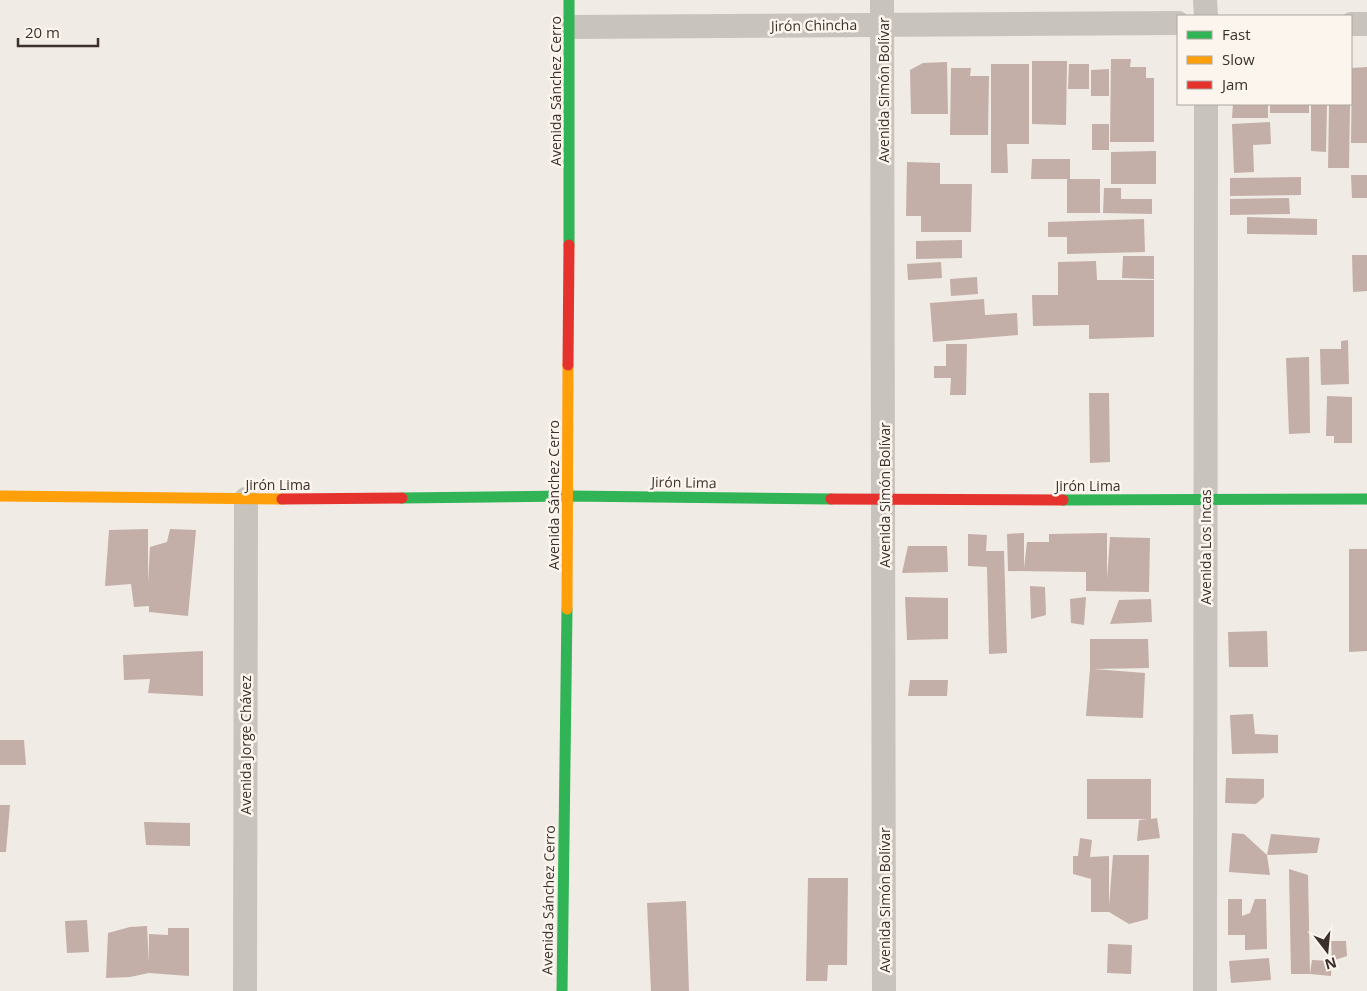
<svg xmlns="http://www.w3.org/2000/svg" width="1367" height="991" font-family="'Open Sans',sans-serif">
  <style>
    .building { fill: #c3afa7 }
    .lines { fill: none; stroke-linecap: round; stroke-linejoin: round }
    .street { stroke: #c9c3be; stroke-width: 24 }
    .fast { stroke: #30b455; stroke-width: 11 }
    .slow { stroke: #ff9f0a; stroke-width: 11 }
    .jam { stroke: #e5322d; stroke-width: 11 }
    .labels { text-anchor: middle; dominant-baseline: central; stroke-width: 5; stroke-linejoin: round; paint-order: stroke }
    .street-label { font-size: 14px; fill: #3b302b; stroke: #fbf5ee }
  </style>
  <rect width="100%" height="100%" fill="#f0ebe5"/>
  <!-- building -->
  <g class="building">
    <polygon points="1111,59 1131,59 1130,67 1146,67 1146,78 1154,78 1154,142 1110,142"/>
    <polygon points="1032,61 1067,61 1066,125 1032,124"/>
    <polygon points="947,62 948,114 911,114 910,70 923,63"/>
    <polygon points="991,64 1029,64 1029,144 1007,144 1008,173 991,173"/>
    <polygon points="1069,64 1089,64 1089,89 1068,89"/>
    <polygon points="1367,67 1367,143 1351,143 1352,68"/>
    <polygon points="951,68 971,68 970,76 989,76 988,135 950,135"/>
    <polygon points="1109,69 1109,96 1091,96 1091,70"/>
    <polygon points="1233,104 1268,104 1268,118 1232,118"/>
    <rect x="1270" y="104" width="39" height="9"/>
    <polygon points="1311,104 1327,104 1326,152 1311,151"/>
    <polygon points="1329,104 1350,104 1349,168 1328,168"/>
    <polygon points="1270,122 1271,144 1253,145 1254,172 1234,173 1232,124"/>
    <rect x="1092" y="124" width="17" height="26"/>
    <polygon points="1156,151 1156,184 1111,184 1111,152"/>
    <polygon points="1032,159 1070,159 1070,179 1100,179 1100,213 1067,213 1067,179 1031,179"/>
    <polygon points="907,162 940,163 940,184 972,184 971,232 921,232 921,216 906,216"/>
    <polygon points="1351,175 1367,175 1367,198 1352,198"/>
    <polygon points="1301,177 1301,195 1230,196 1230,178"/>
    <polygon points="1104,188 1121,188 1121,199 1152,199 1152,214 1103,213"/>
    <polygon points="1289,198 1290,214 1230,215 1230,199"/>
    <polygon points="1247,217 1317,219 1317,235 1247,234"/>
    <polygon points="1144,219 1145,252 1067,254 1067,237 1048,237 1048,222"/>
    <polygon points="962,240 962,258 916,259 916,241"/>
    <polygon points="1352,255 1367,255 1367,291 1353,292"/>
    <polygon points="1123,256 1154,256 1154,279 1122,278"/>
    <polygon points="1096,261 1097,280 1154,280 1154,337 1089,339 1089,325 1033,326 1032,295 1058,295 1058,262"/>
    <polygon points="941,262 942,278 908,280 907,264"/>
    <polygon points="977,277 978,294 951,296 950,279"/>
    <polygon points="984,299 985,315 1017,313 1018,335 933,342 930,303"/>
    <polygon points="1348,340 1349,384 1321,385 1320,349 1341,349 1341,341"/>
    <polygon points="946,344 967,344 966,395 950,395 951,378 934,378 934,366 946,366"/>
    <polygon points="1309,357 1310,433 1289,434 1286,358"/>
    <polygon points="1089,393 1109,393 1110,462 1090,463"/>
    <polygon points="1327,396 1352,397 1352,443 1334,443 1334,436 1326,436"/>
    <polygon points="148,529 148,583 150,547 167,542 170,529 196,530 188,616 149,612 149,606 134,607 131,584 105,586 109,530"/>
    <polygon points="1024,533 1024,568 1027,542 1049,542 1049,534 1107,533 1107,579 1110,537 1150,538 1149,592 1086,591 1086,572 1008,571 1007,534"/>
    <polygon points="968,534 987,535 986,551 1004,551 1007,653 989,654 987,567 968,566"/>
    <polygon points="908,546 947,546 948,572 902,573"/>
    <polygon points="1349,549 1367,549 1367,651 1349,652"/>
    <polygon points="1030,586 1045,587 1046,615 1031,619"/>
    <polygon points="905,597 948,598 948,639 907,640"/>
    <polygon points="1086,597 1084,625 1071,623 1070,599"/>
    <polygon points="1151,599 1152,622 1110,624 1119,600"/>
    <polygon points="1267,631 1268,667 1229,667 1228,632"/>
    <polygon points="1090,639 1148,639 1149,668 1094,669 1145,673 1143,718 1086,716 1090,669"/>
    <polygon points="203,651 203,696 148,693 150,679 124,680 123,655"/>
    <polygon points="910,680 948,680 947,696 908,696"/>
    <polygon points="1253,714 1255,734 1278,735 1278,753 1232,754 1230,715"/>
    <polygon points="0,740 24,740 26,765 0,765"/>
    <polygon points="1226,778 1264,779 1264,797 1256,804 1225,803"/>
    <polygon points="1087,779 1151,779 1151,819 1157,818 1160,838 1137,841 1139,820 1148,819 1087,819"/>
    <polygon points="0,805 10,805 6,852 0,852"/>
    <polygon points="144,822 190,823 190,846 146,845"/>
    <polygon points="1232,833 1244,834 1267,855 1270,875 1229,872"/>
    <polygon points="1271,834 1320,838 1317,853 1267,855"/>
    <polygon points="1080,838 1092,840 1090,857 1109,856 1109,906 1113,855 1149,855 1148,919 1129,924 1109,912 1091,912 1091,879 1073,874 1073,856 1078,856"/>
    <polygon points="1289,869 1308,875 1310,974 1291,974"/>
    <polygon points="808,878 848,878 847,965 828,965 827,981 806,981"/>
    <polygon points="1228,899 1242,899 1242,916 1250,913 1255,899 1266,899 1267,949 1245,950 1245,935 1228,935"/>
    <polygon points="686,901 689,991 651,991 647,903"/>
    <polygon points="87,920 89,952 67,953 65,921"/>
    <polygon points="147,926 149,963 149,934 168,935 168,928 189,928 189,976 149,973 130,977 106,978 108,933 130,927"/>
    <polygon points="1331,941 1346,941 1347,956 1332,961"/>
    <polygon points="1108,944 1132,945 1131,974 1107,973"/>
    <polygon points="1269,958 1271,980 1231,983 1229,961"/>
    <polygon points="1312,960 1332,961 1331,976 1310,974"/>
  </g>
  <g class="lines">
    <!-- street -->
    <g class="street">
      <polyline points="882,0 884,991"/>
      <polyline points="1205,0 1206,16"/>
      <polyline points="1351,24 1367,24"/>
      <polyline points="570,27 1178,23"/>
      <polyline points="245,991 246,499"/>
      <polyline points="1205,991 1206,104"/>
    </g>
    <!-- fast -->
    <g class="fast">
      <polyline points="569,245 569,0"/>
      <polyline points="402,498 568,496 831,499"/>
      <polyline points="1063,500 1367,499"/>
      <polyline points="562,991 567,609"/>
    </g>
    <!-- slow -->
    <g class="slow">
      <polyline points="0,496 282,499"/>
      <polyline points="567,609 568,365"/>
    </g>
    <!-- jam -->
    <g class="jam">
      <polyline points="568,365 569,245"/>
      <polyline points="282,499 402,498"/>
      <polyline points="831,499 1063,500"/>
    </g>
  </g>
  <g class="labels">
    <!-- street labels -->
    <g class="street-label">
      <text transform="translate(814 25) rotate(-1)">Jirón Chincha</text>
      <text transform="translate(883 90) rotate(-90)">Avenida Simón Bolívar</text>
      <text transform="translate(555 91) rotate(-90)">Avenida Sánchez Cerro</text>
      <text transform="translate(684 482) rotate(1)">Jirón Lima</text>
      <text x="278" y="484">Jirón Lima</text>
      <text x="1088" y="485">Jirón Lima</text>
      <text transform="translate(553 495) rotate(-90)">Avenida Sánchez Cerro</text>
      <text transform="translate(884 495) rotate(-90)">Avenida Simón Bolívar</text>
      <text transform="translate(1205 547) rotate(-90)">Avenida Los Incas</text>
      <text transform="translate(245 745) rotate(-90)">Avenida Jorge Chávez</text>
      <text transform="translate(548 900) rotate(-89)">Avenida Sánchez Cerro</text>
      <text transform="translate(884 900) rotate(-90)">Avenida Simón Bolívar</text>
    </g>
  </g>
  <!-- legend -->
  <rect x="1177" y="15" width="175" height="90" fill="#fbf5ee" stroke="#aea6a0"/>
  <rect x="1187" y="31" width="25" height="8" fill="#30b455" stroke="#aea6a0"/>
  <text x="1222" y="40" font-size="15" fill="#3b302b">Fast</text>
  <rect x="1187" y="56" width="25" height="8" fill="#ff9f0a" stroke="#aea6a0"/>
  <text x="1222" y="65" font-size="15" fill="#3b302b">Slow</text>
  <rect x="1187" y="81" width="25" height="8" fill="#e5322d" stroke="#aea6a0"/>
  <text x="1222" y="90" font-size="15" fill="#3b302b">Jam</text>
  <!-- north arrow -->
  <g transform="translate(1327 951) rotate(164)" stroke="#fbf5ee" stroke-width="4" paint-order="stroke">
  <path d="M0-4L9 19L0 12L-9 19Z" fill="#3b302b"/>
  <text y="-8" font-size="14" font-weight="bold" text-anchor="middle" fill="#3b302b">N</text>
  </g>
  <!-- scale -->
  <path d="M18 38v8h80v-8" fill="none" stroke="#3b302b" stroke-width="2.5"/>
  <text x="25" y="38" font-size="15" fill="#3b302b" stroke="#fbf5ee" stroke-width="4" paint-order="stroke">20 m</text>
</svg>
